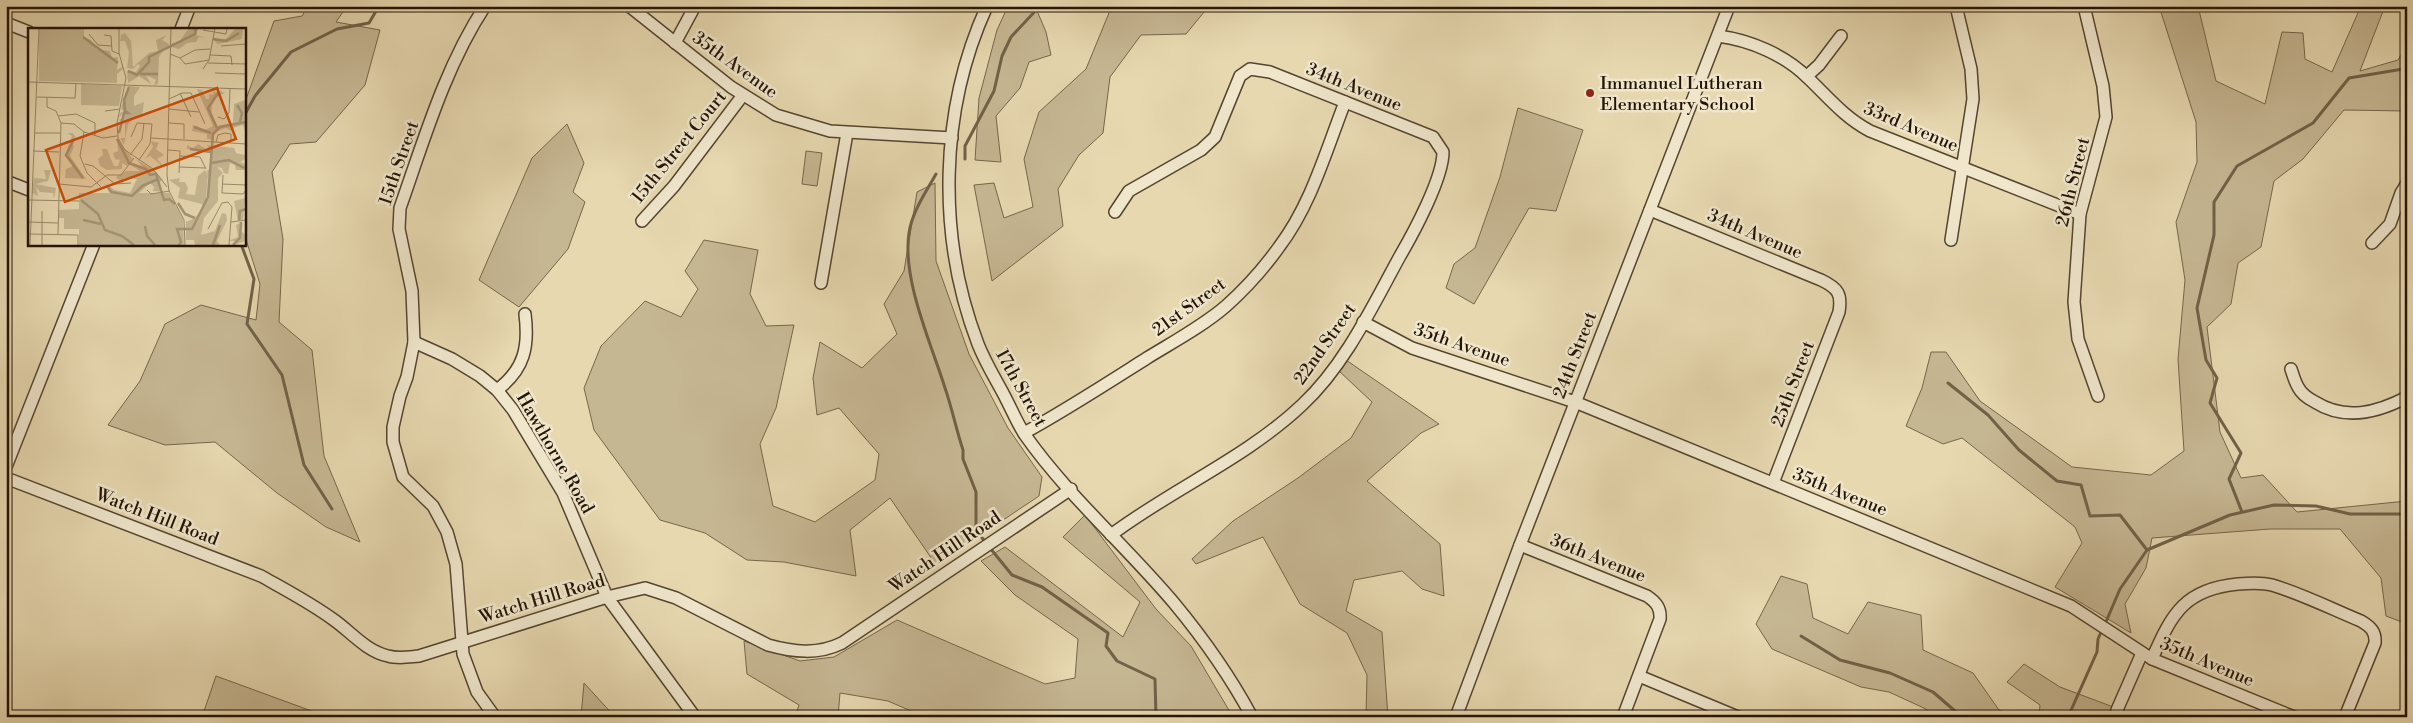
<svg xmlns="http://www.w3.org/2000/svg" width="2413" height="723" font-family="'Libre Bodoni',serif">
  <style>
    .green { fill: #c6b793; stroke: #75664c }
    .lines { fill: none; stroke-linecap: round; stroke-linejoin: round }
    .stream { stroke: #716148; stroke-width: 3 }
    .minor-casing { stroke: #55452f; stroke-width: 14 }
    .minor { stroke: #efe6cc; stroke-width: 11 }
    .poi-dot { fill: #8f2418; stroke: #efe6cc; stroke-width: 2 }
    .labels { text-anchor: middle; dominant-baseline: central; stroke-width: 5; stroke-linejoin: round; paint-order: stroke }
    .street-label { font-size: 18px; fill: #241404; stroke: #efe6cc }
    .poi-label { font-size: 18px; fill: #241404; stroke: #efe6cc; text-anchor: start }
    .inset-river { fill: none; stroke: #a59576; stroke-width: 2.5 }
    .inset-road { fill: none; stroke: #998a6b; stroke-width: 1 }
    .view { fill: #cb4f0b; fill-opacity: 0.15; stroke: #cb4f0b; stroke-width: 2.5 }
    .inset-edge { fill: none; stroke: #241404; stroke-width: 2.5 }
  </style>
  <rect width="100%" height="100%" fill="#e7d8b0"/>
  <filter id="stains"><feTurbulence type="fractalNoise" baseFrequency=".004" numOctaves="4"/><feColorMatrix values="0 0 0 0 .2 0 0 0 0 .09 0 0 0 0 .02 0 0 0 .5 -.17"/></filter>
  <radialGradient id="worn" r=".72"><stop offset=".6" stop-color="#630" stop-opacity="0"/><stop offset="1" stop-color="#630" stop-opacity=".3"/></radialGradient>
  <!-- green -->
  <g class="green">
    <polygon points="308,6 347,6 336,22 380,30 365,85 316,142 290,144 272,172 283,239 279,322 312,350 324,456 360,542 326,527 277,493 215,442 165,445 108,425 140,381 165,324 201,305 256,320 260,284 244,233 244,105 274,21 302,16"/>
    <polygon points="1008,6 1035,6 1046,32 1051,55 1029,62 1020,88 996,116 1001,162 975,160 979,98 997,30"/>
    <polygon points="1108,6 1209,6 1186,34 1141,35 1110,77 1103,133 1079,155 1058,189 1063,226 992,281 974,185 994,183 1004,218 1033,207 1024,159 1039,112 1086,69 1111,8"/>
    <polygon points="2159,6 2198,6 2216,81 2265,104 2282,32 2303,33 2305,59 2332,72 2361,6 2385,6 2360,71 2398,60 2407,45 2407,111 2344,110 2303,159 2274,181 2261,247 2238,263 2231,304 2207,327 2220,432 2241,478 2263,475 2297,512 2407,501 2407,624 2386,616 2381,578 2340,529 2270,529 2152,538 2146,568 2125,604 2131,633 2055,587 2082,543 2075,527 1962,438 1943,444 1906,426 1922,388 1931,352 1946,352 1980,401 2072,467 2151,475 2184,451 2178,359 2185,280 2176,222 2197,162 2196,122"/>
    <polygon points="1518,108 1583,130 1556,211 1529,208 1474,304 1446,288 1454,264 1475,248 1500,177"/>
    <polygon points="567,124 584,163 573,192 585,202 568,249 519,307 479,280 532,158"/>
    <polygon points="806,151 822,153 817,186 802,184"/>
    <polygon points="935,183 936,261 969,354 1008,428 1042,477 1039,496 936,565 890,498 850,530 856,576 784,562 747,560 705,533 660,520 594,430 584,388 601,346 645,301 681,317 698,289 685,271 704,240 758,250 750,294 766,326 794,325 776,408 760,444 773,506 815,522 875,480 879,454 839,408 817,415 813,378 820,342 862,368 897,334 884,304 904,271 917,192"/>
    <polygon points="1346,360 1439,424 1421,433 1367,481 1440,544 1444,596 1422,589 1402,571 1354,580 1346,611 1382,632 1388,717 1366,717 1367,675 1347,633 1300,604 1263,537 1196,564 1192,559 1233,521 1298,478 1351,438 1372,402 1339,371"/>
    <polygon points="1085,515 1156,609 1191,646 1233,717 925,717 888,701 840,693 838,717 795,717 799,705 747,674 744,641 800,661 834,657 897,620 1045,684 1075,678 1078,639 1015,595 981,561 1005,547 1123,637 1140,602 1063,537"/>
    <polygon points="1781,576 1807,584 1813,618 1848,634 1868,602 1921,615 1923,650 1973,673 1999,710 2018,717 1932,717 1926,709 1889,692 1861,687 1772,649 1756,624"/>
    <polygon points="2024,664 2060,687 2140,717 2039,717 2040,705 2007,682"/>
    <polygon points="216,676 328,717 202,717"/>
    <polygon points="584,683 615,717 581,717"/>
  </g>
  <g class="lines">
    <!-- stream -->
    <g class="stream">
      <polyline points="244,116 255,96 291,52 337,29 369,23 379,6"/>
      <polyline points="965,159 965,146 994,91 1002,56 1011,37 1040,6"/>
      <path d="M936 174C926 192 912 212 909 233 902 280 931 343 945 388 952 408 956 429 963 450V459L976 492V530L986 543"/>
      <polyline points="241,244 254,279 247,324 282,375 304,465 332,509"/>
      <polyline points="1948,383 1988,415 2019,450 2057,481 2081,485 2090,516 2120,515 2147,550"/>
      <polyline points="2242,512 2229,479 2241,453 2210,403 2217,378 2206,360 2197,308 2214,235 2214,202 2237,166 2313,123 2349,78 2403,69"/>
      <polyline points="990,548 1012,575 1042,587 1108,633 1106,646 1117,661 1155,679 1156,717"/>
      <polyline points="2105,624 2120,589 2147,550 2230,515 2274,505 2316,506 2350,514 2407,514"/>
      <polyline points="1801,636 1840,660 1890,673 1933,692 1962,717"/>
      <polyline points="2068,717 2097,652 2098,639 2102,630"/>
    </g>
    <!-- minor casing -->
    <g class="minor-casing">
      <g id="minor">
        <path d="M485 6C445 67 424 140 400 208L399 229 412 291 414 342 407 377 400 396 393 427V442L403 477 433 506 447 532 456 564 463 654 477 692 495 717"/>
        <polyline points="629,6 731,87 776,115 830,131 952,138"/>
        <path d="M987 6C939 111 937 237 978 344 985 362 995 378 1004 395 1011 408 1017 423 1025 435 1068 496 1126 546 1174 603 1203 638 1230 676 1252 717"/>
        <polyline points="2084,6 2103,86 2106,117 2080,214 2074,302 2078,339 2098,396"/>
        <polyline points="6,23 29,32"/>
        <polyline points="181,29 190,6"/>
        <path d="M1718 36C1750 40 1785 55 1808 78 1829 98 1844 117 1870 131L2080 214"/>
        <polyline points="675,43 695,6"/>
        <polyline points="1807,76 1819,65 1841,36"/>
        <polyline points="6,181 29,190"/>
        <path d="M1650 210 1821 280C1838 288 1842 294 1839 312L1773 483"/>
        <polyline points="642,221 674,186 743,95"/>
        <polyline points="1951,240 1973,99 1971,69 1956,6"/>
        <polyline points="2372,243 2390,224 2401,193 2407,183"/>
        <polyline points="821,283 847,133"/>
        <polyline points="1363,322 1412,348 1575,402 2071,606 2152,659 2294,717"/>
        <polyline points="414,342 452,359 480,376 497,390 513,410 563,493 607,597 695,717"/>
        <path d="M2291 369C2293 375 2295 382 2298 387 2301 393 2309 399 2315 402 2345 421 2377 413 2407 397"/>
        <path d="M497 390C525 369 529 346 525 314"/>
        <path d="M1024 433C1066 410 1106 384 1147 358 1173 342 1203 326 1226 306 1245 289 1264 268 1279 247 1311 205 1326 151 1345 102"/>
        <polyline points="6,467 94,244"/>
        <path d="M6 478 261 576C286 590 311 603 334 620 351 632 366 651 388 656 398 659 408 657 419 656L607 597 645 588 676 598 768 645C793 652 818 655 842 643L1071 489"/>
        <path d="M1111 535C1172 489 1246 458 1302 405 1345 365 1372 307 1400 256 1414 232 1443 178 1443 152L1433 137 1270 72 1250 69 1240 76 1215 137 1201 150 1129 191 1115 212"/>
        <path d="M1520 545 1647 596C1656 602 1661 608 1660 619L1623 717"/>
        <path d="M2152 659C2172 613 2185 589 2238 584 2249 583 2261 582 2272 585 2302 594 2332 609 2361 621 2371 627 2376 632 2375 643L2345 717"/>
        <polyline points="1639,676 1738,717"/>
        <polyline points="2117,710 2142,653"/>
        <polyline points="1456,717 1520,545 1729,6"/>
      </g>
    </g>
    <!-- minor -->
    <use href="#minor" class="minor"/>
  </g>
  <!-- markers -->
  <circle class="poi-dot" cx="1590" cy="93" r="5"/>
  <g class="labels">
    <!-- street labels -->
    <g class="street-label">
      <text transform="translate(735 65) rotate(36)">35th Avenue</text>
      <text transform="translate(1354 87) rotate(22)">34th Avenue</text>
      <text transform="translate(1911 127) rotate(23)">33rd Avenue</text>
      <text transform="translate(679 147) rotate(-51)">15th Street Court</text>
      <text transform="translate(399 163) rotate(-71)">15th Street</text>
      <text transform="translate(2073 182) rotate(-76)">26th Street</text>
      <text transform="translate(1755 234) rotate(23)">34th Avenue</text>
      <text transform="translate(1189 307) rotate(-36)">21st Street</text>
      <text transform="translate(1325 344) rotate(-55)">22nd Street</text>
      <text transform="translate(1462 345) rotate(19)">35th Avenue</text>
      <text transform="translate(1575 355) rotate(-69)">24th Street</text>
      <text transform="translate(1793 384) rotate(-69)">25th Street</text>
      <text transform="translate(1021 388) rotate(61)">17th Street</text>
      <text transform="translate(555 453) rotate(60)">Hawthorne Road</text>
      <text transform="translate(1840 492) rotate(22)">35th Avenue</text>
      <text transform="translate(157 517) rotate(21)">Watch Hill Road</text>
      <text transform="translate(945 552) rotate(-34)">Watch Hill Road</text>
      <text transform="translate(1598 558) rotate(22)">36th Avenue</text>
      <text transform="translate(542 599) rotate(-17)">Watch Hill Road</text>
      <text transform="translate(2207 662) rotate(23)">35th Avenue</text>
    </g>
    <!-- poi labels -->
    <g class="poi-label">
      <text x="1600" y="83">Immanuel Lutheran<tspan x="1600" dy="21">Elementary School</tspan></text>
    </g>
  </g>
  <!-- overview -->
  <g transform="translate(28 28)">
    <rect width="218" height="218" fill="#e7d8b0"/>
    <path d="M11 0 56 1V9L63 12 68 21 82 23 84 30 90 29 89 42 94 39 92 32 95 41 89 46V55L11 53ZM161 0H170L168 7 178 10 171 9 168 14 159 15 151 21 144 19V15L151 14ZM207 1H215L214 11 190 16 184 11H198ZM97 5 103 13 105 39 121 25 130 23 128 12 139 7 134 12 141 16 140 21H136L131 29 130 56 126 57 128 52 118 47 123 56 111 48 100 55 99 43 108 44 112 38 110 36 105 41 99 40 101 24 97 13H92L93 7ZM53 56 94 58 91 78 53 77ZM100 58 112 59 106 68V78L116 74 114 89H107L100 96 96 117 92 110H97V95L90 92 96 90 94 86 91 90 92 85 96 84 93 80ZM169 61 174 62 178 71H181V66L185 67 186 61 188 66 190 62 197 65 187 70 184 77 183 89 189 98 205 95 206 76 217 72V103L215 97 205 100V104L198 100 185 105 186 112 179 111V106L164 103 165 97 177 102 185 98ZM40 105H45L48 110 43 113 46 119 42 128 58 151 37 150 38 141 45 138 37 127 44 108ZM89 111 105 131 99 138 94 135V141L79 142 72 138 70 131 75 127 74 121H79L86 138H90L92 132 87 131 85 125 90 123ZM123 113 131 115 128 121 136 127 129 131 138 141 122 128 117 131 125 119ZM170 116 178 121H181L179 117 206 120 208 125 217 127V131L212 134 217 136V142H208L207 137 202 135 200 146 196 145 194 140 189 139 195 145 190 150V173L176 190 173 207 187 203 194 185 198 186 199 192 189 213 192 217H167L166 212H158V194L167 190 175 180 174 176 150 170 152 160 141 152 152 150 151 154H157L160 160 158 166 167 167 170 148 177 142 180 146 178 171 181 165V149L179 142H183L182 125 159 121V117L165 120ZM108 131 127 143 135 152 131 154 135 164 125 163 126 159 122 155 111 165H141L155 191 156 217H51V201H36V190H31V182L51 181V165H82L77 156 87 162 102 165 109 151 96 150 95 156 88 149 98 143H112L102 137 114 138ZM16 142H23L20 153 7 156 28 160 26 171 25 165 12 164 8 159 10 168 4 165 6 150 18 151ZM217 170 215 192 210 193 206 173ZM212 195 215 197 212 203 217 206V213L206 217 207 213H200L210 209 208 197Z" fill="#c6b793"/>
    <path class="inset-river" d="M55 9 90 35M185 11 198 13 211 5M100 43 109 47 121 34V29L167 6 168 0M112 46H130M209 77 214 85 212 94M166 99 183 105M189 100 180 80 190 65M91 105 96 85H100L97 83 96 72 101 59M46 111 38 127 55 150M89 111 101 135 118 141 122 147 128 146 136 172 141 171 147 176M162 121 183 124M183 135 201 132 216 140M80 159 83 164 104 168 114 158 130 151M53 172 70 186 77 202 94 208 106 217M150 175 157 186 167 190M55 192 73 196M211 192 212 183 218 181M117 198 119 208 127 217M151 217 153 214 149 201H164L180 169 185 106 192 99 218 94M185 217 192 197M205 217 212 210 213 194"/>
    <path class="inset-road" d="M91 0V25L98 50 89 95 90 110 97 122 125 141 139 159M143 0 139 147 141 163 156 192 157 217M175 2 198 6 199 0M61 6 70 17 84 18M76 7 83 8 84 23 91 26M193 18 218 16M142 26 152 30 167 22 182 21M182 27 203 28 204 37M152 30 157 36 181 32M180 35 218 36M175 41 181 32 187 0M187 45 218 46M0 54 218 61M152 65 163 89M9 69 47 70 48 56M19 69V79L28 83 33 95 30 207M141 71 154 65H163L177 96M141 81 171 84M77 83 92 81M30 88 48 86 67 95V108M190 89 196 91 201 85 202 61M33 95 46 96 56 104 75 110 89 108M141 95 156 96V111M56 104 52 128 59 145 75 161M7 105H32M103 109 109 95 124 96 122 116 111 132M123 110 218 116M188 114 190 107 197 105 203 106V114M140 122 152 123 151 145M5 123 31 124M102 127 114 111 116 95M152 128 172 129 178 141M57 136 65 138 87 156 103 155M152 139 177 140M195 147 194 165 215 166 218 162M31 156 63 159 79 147H93L106 130M194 156 218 157M119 162 123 166 142 163M0 172 51 173M200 174 204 179 201 217M14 183V217M0 194 30 195M203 194 218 192M180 201 194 175 200 174M1 206 50 207V217M2 217 11 0"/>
    <path class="view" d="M189 60 208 111 37 174 18 122Z"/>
    <rect width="218" height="218" class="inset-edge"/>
  </g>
  <!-- margin -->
  <rect width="2413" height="723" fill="none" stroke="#e7d8b0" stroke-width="25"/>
  <rect x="8" y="8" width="2398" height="708" fill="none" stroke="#241404" stroke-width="2.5"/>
  <rect x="12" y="12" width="2388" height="698" fill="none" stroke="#241404"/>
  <rect width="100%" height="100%" filter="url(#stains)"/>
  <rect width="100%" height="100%" fill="url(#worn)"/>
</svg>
